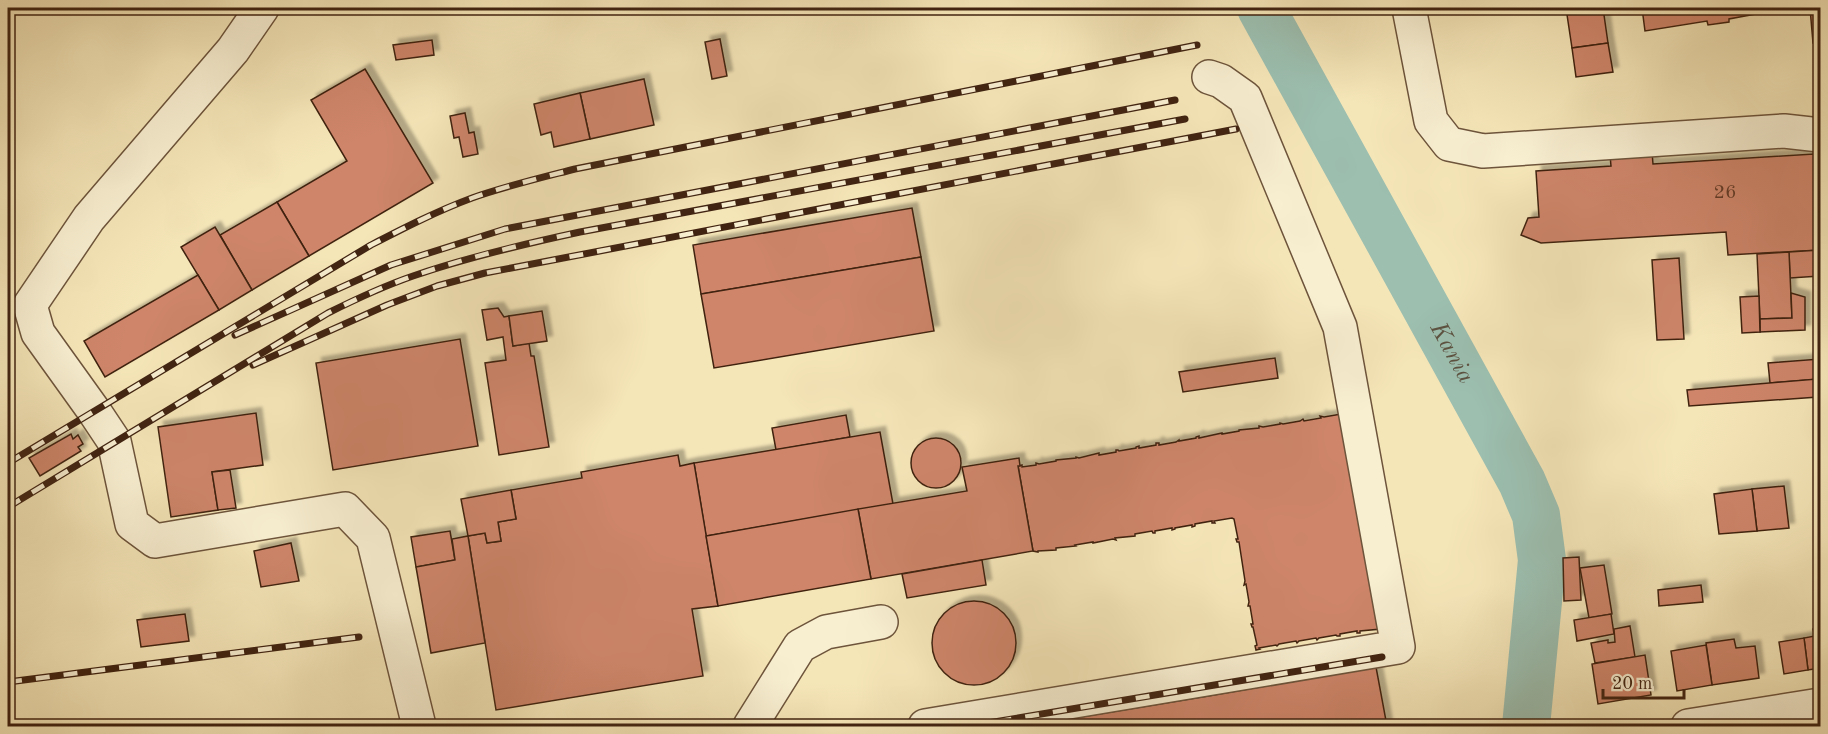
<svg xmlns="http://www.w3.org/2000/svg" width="1828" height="734" font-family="'Old Standard TT',serif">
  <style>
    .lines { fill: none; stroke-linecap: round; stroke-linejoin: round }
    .river { stroke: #9cbfb0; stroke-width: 48 }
    .building { fill: #ce856a; stroke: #402311; stroke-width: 1.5; filter: url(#shadow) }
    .minor-casing { stroke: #6d543b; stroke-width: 36 }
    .minor { stroke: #f8efd1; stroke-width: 33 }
    .rail-casing { stroke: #402311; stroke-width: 7 }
    .rail { stroke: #f8efd1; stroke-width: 4.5; stroke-dasharray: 14; stroke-linecap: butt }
    .labels { text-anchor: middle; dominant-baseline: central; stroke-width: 5; stroke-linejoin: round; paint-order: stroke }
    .number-label { font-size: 20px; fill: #643c27 }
    .water-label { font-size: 24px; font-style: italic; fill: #5c5241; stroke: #f8efd1 }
  </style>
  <defs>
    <filter id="shadow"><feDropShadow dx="5.5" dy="-5.5" stdDeviation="1.5" flood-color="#0004"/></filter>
  </defs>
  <rect width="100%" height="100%" fill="#f5e6b8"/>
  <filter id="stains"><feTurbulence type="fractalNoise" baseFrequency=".00333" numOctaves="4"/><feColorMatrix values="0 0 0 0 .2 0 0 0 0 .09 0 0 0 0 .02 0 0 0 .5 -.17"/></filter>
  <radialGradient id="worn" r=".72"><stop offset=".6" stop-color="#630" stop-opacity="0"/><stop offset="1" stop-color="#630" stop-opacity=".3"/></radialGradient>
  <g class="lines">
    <!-- river -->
    <path class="river" id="s1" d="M1261 8 1522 482 1536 515 1542 560 1526 726"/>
  </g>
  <!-- building -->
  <g class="building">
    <polygon points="222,8 247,8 247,9 222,10"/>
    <polygon points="1566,8 1603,8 1608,43 1572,48"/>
    <polygon points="1642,8 1761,8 1762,13 1729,19 1729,22 1708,25 1707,21 1645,31"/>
    <polygon points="1810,8 1820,8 1820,43 1813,43"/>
    <polygon points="720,39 727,76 712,79 705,42"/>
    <polygon points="432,40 434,55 396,60 393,45"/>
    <polygon points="1608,43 1613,72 1576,77 1572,48"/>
    <polygon points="365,69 433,183 309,256 277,202 347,161 311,100"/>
    <polygon points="644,79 654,125 590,139 580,93"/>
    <polygon points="580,93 590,139 554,147 551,132 541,135 534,104"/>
    <polygon points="465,113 469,133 474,132 478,154 463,157 459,137 454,138 450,116"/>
    <polygon points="1652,152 1653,164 1814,154 1820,250 1728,255 1726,232 1541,243 1521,235 1528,218 1539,217 1536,171 1611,166 1610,155"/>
    <polygon points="277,202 309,256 252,290 220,235"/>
    <polygon points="912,208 921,257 701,294 693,245"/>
    <polygon points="215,227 252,290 219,310 181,247"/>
    <polygon points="1820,250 1820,276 1790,278 1789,252"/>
    <polygon points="1789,252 1792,318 1760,319 1757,254"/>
    <polygon points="921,257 934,331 714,368 701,294"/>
    <polygon points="1679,258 1684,339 1657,340 1652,260"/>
    <polygon points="198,275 219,310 105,377 84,341"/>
    <polygon points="1791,293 1805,297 1805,330 1760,332 1760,319 1792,318"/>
    <polygon points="1759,296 1760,332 1742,333 1740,297"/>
    <polygon points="498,308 504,317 509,316 513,346 529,343 531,356 534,356 549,447 499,455 485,363 506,360 503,337 487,340 482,310"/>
    <polygon points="542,311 547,341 513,346 509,316"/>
    <polygon points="460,339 478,446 333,470 316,363"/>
    <polygon points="1275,358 1278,378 1183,392 1179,372"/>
    <polygon points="1820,359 1820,379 1770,383 1768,363"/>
    <polygon points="1817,379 1818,397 1689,406 1687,390"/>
    <polygon points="1817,379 1820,379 1820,404 1818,404"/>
    <polygon points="256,413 263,465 212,472 218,510 171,517 158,427"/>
    <polygon points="1341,414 1381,629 1360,631 1360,633 1357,633 1357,631 1340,634 1340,636 1337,636 1336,635 1319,638 1317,640 1316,638 1299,641 1297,643 1296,641 1279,644 1277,646 1276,645 1259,648 1260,649 1256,650 1255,646 1257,645 1253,627 1252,627 1251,624 1253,624 1250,606 1248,606 1249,602 1246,584 1244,585 1245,581 1239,542 1237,542 1236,539 1238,539 1234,519 1232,518 1214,521 1215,523 1212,523 1212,521 1195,524 1195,526 1192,527 1192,525 1175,528 1175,529 1172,530 1172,528 1155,531 1155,533 1153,533 1152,531 1135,534 1135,536 1115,538 1116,540 1113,539 1093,543 1093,542 1075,545 1076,546 1056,548 1056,550 1038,551 1038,552 1033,551 1018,466 1022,465 1022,467 1036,465 1036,463 1039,464 1056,461 1056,460 1076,458 1076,457 1079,458 1099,453 1099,455 1116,452 1116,450 1118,450 1119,451 1136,448 1136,447 1139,446 1139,448 1156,445 1156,443 1159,443 1159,445 1176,442 1179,440 1179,441 1196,438 1196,437 1199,436 1199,438 1222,433 1222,434 1239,431 1239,430 1259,428 1259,426 1263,427 1280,424 1280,423 1283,424 1300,421 1303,419 1304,421 1321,418 1320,416 1324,417"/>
    <polygon points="846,415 850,437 776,450 772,428"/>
    <polygon points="880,432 893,504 706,536 694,463"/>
    <polygon points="71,434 73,439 78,435 83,444 78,447 81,451 40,476 29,458"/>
    <circle cx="936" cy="463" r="25"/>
    <polygon points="678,455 680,466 694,463 718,606 692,609 703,676 496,710 468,536 485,533 487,543 501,541 498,522 516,519 511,490 582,478 581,472"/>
    <polygon points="1019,458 1020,466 1018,466 1033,551 871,579 858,509 967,491 962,467"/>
    <polygon points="230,470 236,508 218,510 212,472"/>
    <polygon points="1784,486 1789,528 1757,531 1752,489"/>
    <polygon points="1752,489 1757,531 1719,534 1714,494"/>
    <polygon points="511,490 516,519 498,522 501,541 487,543 485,533 468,536 461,499"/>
    <polygon points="858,509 871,579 718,606 706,536"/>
    <polygon points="450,531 455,560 416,567 411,537"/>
    <polygon points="468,536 485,643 431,653 416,567 455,560 452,539"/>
    <polygon points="291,543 299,581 261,587 254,551"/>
    <polygon points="1579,557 1581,600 1564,601 1563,558"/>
    <polygon points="982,560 986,585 907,598 902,574"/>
    <polygon points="1604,565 1612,614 1589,618 1580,568"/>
    <polygon points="1701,585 1703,602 1659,606 1658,590"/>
    <circle cx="974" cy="643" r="42"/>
    <polygon points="185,614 189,641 141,647 137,620"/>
    <polygon points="1611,614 1614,634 1577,641 1574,620"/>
    <polygon points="1630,626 1635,657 1595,663 1591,643 1608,640 1608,643 1615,642 1614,629"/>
    <polygon points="1820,628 1820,668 1808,670 1804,638 1815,636 1813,629"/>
    <polygon points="1804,638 1808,670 1784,674 1779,642"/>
    <polygon points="1734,639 1736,648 1755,646 1759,678 1712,685 1706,643"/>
    <polygon points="1706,645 1712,685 1677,691 1671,651"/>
    <polygon points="1645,655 1651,695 1598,704 1592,664"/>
    <polygon points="1376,667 1387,726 1026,726 1208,696"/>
  </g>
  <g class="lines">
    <!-- minor casing -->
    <g class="minor-casing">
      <g id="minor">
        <polyline points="262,8 233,50 89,218 30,305 38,333 94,411 114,441 132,524 155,541 345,509 373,538 419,726"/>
        <polyline points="1409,8 1431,121 1449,144 1483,151 1784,131 1820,135"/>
        <polyline points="750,726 800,646 826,632 881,622"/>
        <polyline points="925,726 1398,647 1340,327 1245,98 1221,81 1209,77"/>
        <polyline points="1688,726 1820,705"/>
      </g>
    </g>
    <!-- minor -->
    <use href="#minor" class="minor"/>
    <!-- rail casing -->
    <g class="rail-casing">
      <g id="rail">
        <polyline points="235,335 391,265 505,229 1175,100"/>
        <polyline points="253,365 387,305 437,286 485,273 1236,129"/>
        <path d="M8 463 371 245C404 228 437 211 472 198 506 186 540 178 575 169L1197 45"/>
        <path d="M8 507 328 313C356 299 384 286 413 276 468 257 524 244 580 232L1185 119"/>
        <polyline points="8,682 359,637"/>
        <polyline points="970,726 1382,657"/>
      </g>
    </g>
    <!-- rail -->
    <use href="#rail" class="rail"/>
  </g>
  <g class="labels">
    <!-- number labels -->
    <g class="number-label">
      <text x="1725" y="193">26</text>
    </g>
    <!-- water labels -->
    <g class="water-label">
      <text stroke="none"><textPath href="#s1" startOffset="394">Kania</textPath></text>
    </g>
  </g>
  <!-- margin -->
  <rect width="1828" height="734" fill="none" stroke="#f5e6b8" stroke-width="30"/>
  <rect x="9" y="9" width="1810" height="716" fill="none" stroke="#402311" stroke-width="3"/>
  <rect x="15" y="15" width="1798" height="704" fill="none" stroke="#402311" stroke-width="1.5"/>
  <!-- scale -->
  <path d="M1603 689v9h81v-9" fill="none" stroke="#402311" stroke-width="3"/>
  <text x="1612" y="689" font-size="18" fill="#402311" stroke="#f8efd1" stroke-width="4.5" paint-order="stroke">20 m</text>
  <rect width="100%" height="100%" filter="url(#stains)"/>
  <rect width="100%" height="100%" fill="url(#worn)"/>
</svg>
